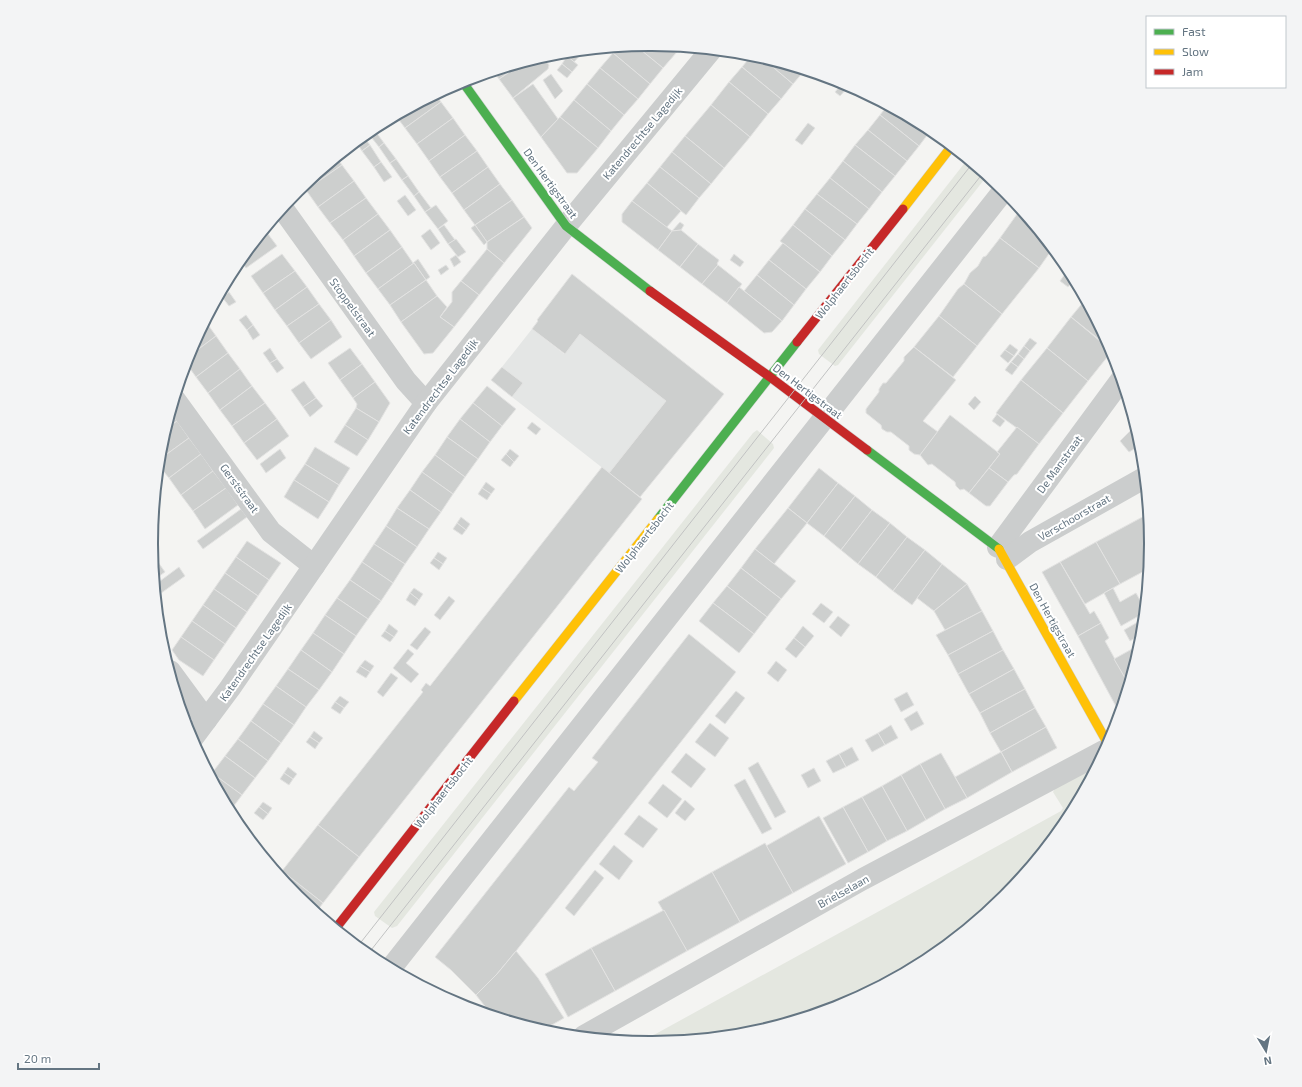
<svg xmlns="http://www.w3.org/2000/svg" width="1302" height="1087" font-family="'Exo 2',sans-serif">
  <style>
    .built { fill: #e4e6e5 }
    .green { fill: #e4e7e0 }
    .building { fill: #cdcfce; stroke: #e3e3e2 }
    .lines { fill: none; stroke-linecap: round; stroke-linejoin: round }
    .fast-casing { stroke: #d0d2d2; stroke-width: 10 }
    .slow-casing { stroke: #d0d2d2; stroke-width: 10 }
    .jam-casing { stroke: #d0d2d2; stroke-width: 10 }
    .street { stroke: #cbcdcd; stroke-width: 22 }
    .fast { stroke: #4caf50; stroke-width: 9 }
    .slow { stroke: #ffc107; stroke-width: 9 }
    .jam { stroke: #c62828; stroke-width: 9 }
    .tram { stroke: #c1c2c2; stroke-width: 1 }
    .labels { text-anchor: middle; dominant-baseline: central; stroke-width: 4; stroke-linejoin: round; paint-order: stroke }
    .street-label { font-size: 11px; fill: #647582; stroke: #fff }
    .rim { fill: none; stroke: #647582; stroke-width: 2 }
  </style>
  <rect width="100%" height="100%" fill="#f4f4f2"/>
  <!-- built -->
  <polygon class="built" points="532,329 564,354 580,334 666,401 609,473 512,397 523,383 502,367"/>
  <!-- green -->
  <g class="green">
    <polygon points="967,160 987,176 838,365 835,366 819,354 818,350"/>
    <polygon points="757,430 773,444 774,448 397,926 392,928 375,916 374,912 753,433"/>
    <polygon points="1097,763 1066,821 1004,897 953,939 819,1012 748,1033 651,1043 641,1042 1061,811 1063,808 1053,792 1056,787"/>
  </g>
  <!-- building -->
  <g class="building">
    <polygon points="651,44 667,46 676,53 663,68 636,46"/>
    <polygon points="636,46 663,68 650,84 613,53 618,47"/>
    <polygon points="667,46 680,47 676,53"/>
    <polygon points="580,51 582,53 574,62 567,56 570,52"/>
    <polygon points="613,53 650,84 638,99 600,68"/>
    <polygon points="752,55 761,57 793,84 781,99 742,67"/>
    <polygon points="567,56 578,65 572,72 562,64"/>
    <polygon points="543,57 549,65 548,69 513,98 499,79 521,64"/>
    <polygon points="761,57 804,71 793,84"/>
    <polygon points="521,64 499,79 494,72"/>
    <polygon points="562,64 572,72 567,78 557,70"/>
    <polygon points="742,67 781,99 768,114 729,82"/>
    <polygon points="600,68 638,99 624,115 587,84"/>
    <polygon points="551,74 563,91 555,99 543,80"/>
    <polygon points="840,81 849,86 840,96 835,92 840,86 838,84"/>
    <polygon points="729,82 768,114 750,137 711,105"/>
    <polygon points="533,84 558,119 541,137 513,98"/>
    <polygon points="587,84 624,115 611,131 574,100"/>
    <polygon points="436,95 441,102 405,128 396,116"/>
    <polygon points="574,100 611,131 598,148 560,117"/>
    <polygon points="441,102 453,118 417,144 405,128"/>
    <polygon points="711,105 750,137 724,168 685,136"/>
    <polygon points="887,106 931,130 919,146 880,115"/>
    <polygon points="880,115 919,146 907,161 868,130"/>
    <polygon points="560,117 598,148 577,173 567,173 541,137"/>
    <polygon points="453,118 465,135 429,161 417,144"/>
    <polygon points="808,123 815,128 802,145 795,140"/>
    <polygon points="373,128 384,143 379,147 368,133"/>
    <polygon points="868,130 907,161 895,176 855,145"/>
    <polygon points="465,135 477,151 440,177 429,161"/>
    <polygon points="363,136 370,145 362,151 356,142"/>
    <polygon points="685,136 724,168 711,184 672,152"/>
    <polygon points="384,143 396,159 390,163 379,147"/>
    <polygon points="370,145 381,162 374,167 362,151"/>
    <polygon points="855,145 895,176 882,192 843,161"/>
    <polygon points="477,151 488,167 452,193 440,177"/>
    <polygon points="672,152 711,184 699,198 660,167"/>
    <polygon points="337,158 342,165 306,190 303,186"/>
    <polygon points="396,159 408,176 402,180 390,163"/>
    <polygon points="843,161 882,192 869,209 830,178"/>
    <polygon points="381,162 392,177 384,182 374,167"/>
    <polygon points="342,165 354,181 318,207 306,190"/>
    <polygon points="488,167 500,184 464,210 452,193"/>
    <polygon points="660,167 699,198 686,215 647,183"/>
    <polygon points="408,176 419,192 414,196 402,180"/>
    <polygon points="830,178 869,209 857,224 817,194"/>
    <polygon points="354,181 366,198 330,223 318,207"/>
    <polygon points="647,183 681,211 666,228 632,201"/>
    <polygon points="500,184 512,200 475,225 464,210"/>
    <polygon points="419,192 431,208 425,212 414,196"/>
    <polygon points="817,194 857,224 845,240 805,209"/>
    <polygon points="405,195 416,210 408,216 397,201"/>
    <polygon points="366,198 378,214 343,240 330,223"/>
    <polygon points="512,200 524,217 487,242 475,225"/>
    <polygon points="632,201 672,231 658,250 622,222 622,214"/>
    <polygon points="436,205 448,221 438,229 425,212"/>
    <polygon points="805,209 845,240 832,256 793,225"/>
    <polygon points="1020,210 1055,253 1054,254 1051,251 1039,268 1000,238"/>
    <polygon points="378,214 390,230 354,256 343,240"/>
    <polygon points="524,217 532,228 504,263 487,249 487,242"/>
    <polygon points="680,222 684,225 681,230 672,231"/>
    <polygon points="444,225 455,240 448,244 438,229"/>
    <polygon points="475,225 487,242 484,245 471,228"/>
    <polygon points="793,225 832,256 820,272 780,241"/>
    <polygon points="430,229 440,243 431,250 421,236"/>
    <polygon points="265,230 277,246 246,268 240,260"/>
    <polygon points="390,230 402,247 366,273 354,256"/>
    <polygon points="681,230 698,244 680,267 658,250 672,231"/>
    <polygon points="1000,238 1039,268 1002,314 964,284 970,273 978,266 983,257 986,256"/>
    <polygon points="456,239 466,252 458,257 448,244"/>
    <polygon points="783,243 820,272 806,289 769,260"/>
    <polygon points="698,244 719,260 717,264 718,265 702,284 680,267"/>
    <polygon points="402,247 413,263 418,259 430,277 426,280 414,263 378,289 366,273"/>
    <polygon points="487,249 504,263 479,295 461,281"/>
    <polygon points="282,254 295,271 263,293 251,276"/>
    <polygon points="734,254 744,262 740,267 730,260"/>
    <polygon points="456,255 461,262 454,267 450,259"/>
    <polygon points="769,260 806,289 794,305 757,275"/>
    <polygon points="414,263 426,280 390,305 378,289"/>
    <polygon points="446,265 449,269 441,275 438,270"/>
    <polygon points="718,265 742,284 727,303 702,284"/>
    <polygon points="295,271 307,287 275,310 263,293"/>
    <polygon points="572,274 724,394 640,497 609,473 666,401 580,334 565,354 532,329 538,321 537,320"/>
    <polygon points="1065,274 1073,281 1068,287 1060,281"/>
    <polygon points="757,275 794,305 782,321 744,291"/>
    <polygon points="426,280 437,296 401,322 390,305"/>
    <polygon points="461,281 479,295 454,327 440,317 452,302 452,292"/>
    <polygon points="964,284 1002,314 977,346 939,316 958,289"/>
    <polygon points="307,287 319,304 287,326 275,310"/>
    <polygon points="739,287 782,321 772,332 764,333 727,303"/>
    <polygon points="229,292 236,302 229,306 222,297"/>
    <polygon points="437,296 447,307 440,317 454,327 433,353 424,354 401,322"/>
    <polygon points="1085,300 1110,348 1071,317"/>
    <polygon points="319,304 331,320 299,343 287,326"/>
    <polygon points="246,315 253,325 247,330 239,320"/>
    <polygon points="939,316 977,346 953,377 914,347"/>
    <polygon points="1071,317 1112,351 1088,381 1047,348"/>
    <polygon points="331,320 342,337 311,359 299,343"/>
    <polygon points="206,322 216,336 188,357 190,352"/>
    <polygon points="253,325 260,335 253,340 247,330"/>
    <polygon points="216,336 228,353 196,377 186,363 188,357"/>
    <polygon points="1030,338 1037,343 1030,351 1024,346"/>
    <polygon points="1010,344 1018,350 1014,356 1005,350"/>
    <polygon points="1024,346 1030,351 1024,359 1018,354"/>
    <polygon points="914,347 956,380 923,421 938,432 920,455 914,454 909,450 909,446 891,432 887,432 882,429 881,425 866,413 866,409 879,392 879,389 883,383 886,383 904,361 904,357"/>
    <polygon points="270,348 277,359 270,363 263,353"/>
    <polygon points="350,348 362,364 340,380 328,363"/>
    <polygon points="1047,348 1088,381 1063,413 1021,380"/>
    <polygon points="1005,350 1014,356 1008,363 1000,356"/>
    <polygon points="228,353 240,369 208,393 196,377"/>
    <polygon points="1018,354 1024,359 1018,367 1011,362"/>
    <polygon points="277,359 284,368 277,373 270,363"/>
    <polygon points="1011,362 1018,367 1012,375 1005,370"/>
    <polygon points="362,364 375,382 353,398 340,380"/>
    <polygon points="502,367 523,383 512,397 491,380"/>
    <polygon points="240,369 252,386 220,410 208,393"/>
    <polygon points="1021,380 1063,413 1039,444 996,413"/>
    <polygon points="304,381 316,398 303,407 291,390"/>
    <polygon points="375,382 390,403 379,422 356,408 357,404 353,398"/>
    <polygon points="252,386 265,403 232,426 220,410"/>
    <polygon points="487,386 516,409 502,426 473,403"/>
    <polygon points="975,396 981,402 974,410 968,404"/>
    <polygon points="316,398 323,406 310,417 303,407"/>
    <polygon points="265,403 277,419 244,443 232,426"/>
    <polygon points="473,403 502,426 490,442 460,419"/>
    <polygon points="356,408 379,422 368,440 345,425"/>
    <polygon points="171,413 177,421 166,429"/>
    <polygon points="997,414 1005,421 1000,427 992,421"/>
    <polygon points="950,415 1000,454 969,493 964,489 960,490 956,486 955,482 932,464 928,465 920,455"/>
    <polygon points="277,419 289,436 257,460 244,443"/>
    <polygon points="460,419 490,442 478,459 447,437"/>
    <polygon points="177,421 189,438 160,459 161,446 166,429"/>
    <polygon points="532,422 541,429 536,435 527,428"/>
    <polygon points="345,425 368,440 357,456 334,442"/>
    <polygon points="1135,426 1141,445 1129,452 1120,441"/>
    <polygon points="1017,427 1039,444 1017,474 1014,475 1008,482 989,468 1000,454 997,452"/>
    <polygon points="447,437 478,459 465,477 435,455"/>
    <polygon points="189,438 201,454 169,478 159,466 160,459"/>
    <polygon points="315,447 350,468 339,485 305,464"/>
    <polygon points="280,449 286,458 266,473 260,464"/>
    <polygon points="510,449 519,456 514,462 506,454"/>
    <polygon points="201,454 213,471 181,495 169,478"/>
    <polygon points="506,454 514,462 510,467 501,460"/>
    <polygon points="435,455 465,477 453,494 422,472"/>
    <polygon points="305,464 339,485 329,502 294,480"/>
    <polygon points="602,467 642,499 359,857 318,825 423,692 421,690 426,683 430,686"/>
    <polygon points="819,468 838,483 807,523 788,508"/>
    <polygon points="989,468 1008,482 990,506 986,506 969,493"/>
    <polygon points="213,471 226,488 193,511 181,495"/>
    <polygon points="422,472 453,494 441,512 410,490"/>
    <polygon points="294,480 329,502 318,519 284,497"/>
    <polygon points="486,482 495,489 491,494 482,488"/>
    <polygon points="838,483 855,496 824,536 807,523"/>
    <polygon points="226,488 238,505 205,529 193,511"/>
    <polygon points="482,488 491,494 487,500 478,494"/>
    <polygon points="410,490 441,512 429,529 397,508"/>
    <polygon points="855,496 872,510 841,550 824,536"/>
    <polygon points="397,508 429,529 417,547 386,526"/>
    <polygon points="788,508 807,523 774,564 755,549"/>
    <polygon points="241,509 247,517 203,549 197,541"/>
    <polygon points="872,510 890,523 858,564 841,550"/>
    <polygon points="1148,514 1150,544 1148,569 1120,584 1096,542"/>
    <polygon points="461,517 470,524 466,530 457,523"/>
    <polygon points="457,523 466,530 462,535 453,529"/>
    <polygon points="890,523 907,537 876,577 858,564"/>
    <polygon points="386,526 417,547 405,564 374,544"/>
    <polygon points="907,537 925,550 893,591 876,577"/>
    <polygon points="247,541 281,563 269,580 236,557"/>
    <polygon points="1096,542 1120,584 1085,604 1060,562"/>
    <polygon points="374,544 405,564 393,583 362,562"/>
    <polygon points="755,549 796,581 781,599 741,568"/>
    <polygon points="925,550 942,564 912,605 893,591"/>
    <polygon points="438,552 447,558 443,564 434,558"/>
    <polygon points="153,555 165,572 155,579 153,556"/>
    <polygon points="236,557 269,580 258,596 225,573"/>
    <polygon points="434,558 443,564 439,570 430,563"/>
    <polygon points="362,562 393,583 381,601 350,580"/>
    <polygon points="1060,562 1090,614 1094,611 1101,623 1078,636 1042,572"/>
    <polygon points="942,564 967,584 934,611 917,598"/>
    <polygon points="179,567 185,576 157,596 156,584"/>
    <polygon points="741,568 781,599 767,617 727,586"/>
    <polygon points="225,573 258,596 247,612 214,589"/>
    <polygon points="350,580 381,601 368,619 337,598"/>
    <polygon points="967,584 982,611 945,630 934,611"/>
    <polygon points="727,586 767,617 754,634 713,603"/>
    <polygon points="414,588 423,594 419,600 410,593"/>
    <polygon points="1113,588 1120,602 1136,593 1141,602 1145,601 1144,613 1121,626 1104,593"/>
    <polygon points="214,589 247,612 236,628 203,605"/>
    <polygon points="410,593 419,600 415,606 406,600"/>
    <polygon points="449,596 455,601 440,620 434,615"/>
    <polygon points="337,598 368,619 356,636 325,615"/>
    <polygon points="713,603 754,634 739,653 699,621"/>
    <polygon points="821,603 833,612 824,623 812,614"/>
    <polygon points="203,605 236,628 225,644 192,621"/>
    <polygon points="982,611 993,631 948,655 936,635"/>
    <polygon points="325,615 356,636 344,654 313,633"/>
    <polygon points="838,616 850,625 841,637 829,627"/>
    <polygon points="1143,619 1142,634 1130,641 1124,630"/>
    <polygon points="192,621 225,644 214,660 181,637"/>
    <polygon points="1101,623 1109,638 1105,641 1128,683 1119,712 1078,636"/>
    <polygon points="389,624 398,631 394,637 385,631"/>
    <polygon points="803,626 814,636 805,647 794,638"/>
    <polygon points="425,627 431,632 417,650 410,645"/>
    <polygon points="385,631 394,637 390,642 381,636"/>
    <polygon points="993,631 1003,650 958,674 948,655"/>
    <polygon points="313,633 344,654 332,672 301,650"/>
    <polygon points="689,634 736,672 516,951 497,974 476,995 451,970 435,957 569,787 574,791 598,762 592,758"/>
    <polygon points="181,637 214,660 203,676 179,660 172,650"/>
    <polygon points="794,638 805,647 796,658 785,649"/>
    <polygon points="1140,645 1136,656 1132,649"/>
    <polygon points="408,649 414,654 406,663 419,674 411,683 393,668"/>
    <polygon points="1132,649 1136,656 1128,683 1114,659"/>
    <polygon points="301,650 332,672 319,690 288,669"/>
    <polygon points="1003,650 1014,669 969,694 958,674"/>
    <polygon points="365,660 374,666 370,672 360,666"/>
    <polygon points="776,661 787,670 778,682 767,673"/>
    <polygon points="360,666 370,672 366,678 356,672"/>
    <polygon points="288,669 319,690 306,707 276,686"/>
    <polygon points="1014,669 1025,689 980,713 969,694"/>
    <polygon points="391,673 398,678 383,697 377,692"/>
    <polygon points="276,686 306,707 294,725 263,704"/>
    <polygon points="1025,689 1035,708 990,733 980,713"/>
    <polygon points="736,691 745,698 725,724 715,716"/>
    <polygon points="907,692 914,705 901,712 894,699"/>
    <polygon points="340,696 349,702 344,708 335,702"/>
    <polygon points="335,702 344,708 340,714 331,708"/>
    <polygon points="263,704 294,725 281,743 251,721"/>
    <polygon points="1035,708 1046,727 1001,752 990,733"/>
    <polygon points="917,711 924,724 911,731 904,719"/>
    <polygon points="251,721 281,743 268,761 238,739"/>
    <polygon points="710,723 729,738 715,757 695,742"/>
    <polygon points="891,725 898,738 885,745 878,733"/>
    <polygon points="1046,727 1057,748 1012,772 1001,752"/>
    <polygon points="314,731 323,738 319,743 310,737"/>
    <polygon points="878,733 885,745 872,752 865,740"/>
    <polygon points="310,737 319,743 315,749 306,742"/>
    <polygon points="238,739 268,761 255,778 225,756"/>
    <polygon points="852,747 859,760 846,767 839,754"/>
    <polygon points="1001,752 1012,772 967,798 955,777"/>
    <polygon points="686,753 706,769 691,788 671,772"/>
    <polygon points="941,753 967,798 945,809 920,764"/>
    <polygon points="839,754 846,767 833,773 826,761"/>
    <polygon points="225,756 255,778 242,795 212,773"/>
    <polygon points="758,762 786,812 775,818 748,768"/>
    <polygon points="920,764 945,809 926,820 901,775"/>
    <polygon points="288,767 297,774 293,779 284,773"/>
    <polygon points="814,768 821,781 808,788 801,775"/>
    <polygon points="212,773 242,795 230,811 211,775"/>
    <polygon points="284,773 293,779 289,785 280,779"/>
    <polygon points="901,775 926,820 907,831 882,786"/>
    <polygon points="745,779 772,829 762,834 734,785"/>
    <polygon points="663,784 682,799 667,818 648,803"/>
    <polygon points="882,786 907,831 887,841 862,797"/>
    <polygon points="862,797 887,841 868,852 843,807"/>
    <polygon points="685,800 695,809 685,821 675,813"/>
    <polygon points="263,802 272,808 268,814 259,807"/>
    <polygon points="259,807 268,814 263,820 254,813"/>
    <polygon points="843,807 868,852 848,863 823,818"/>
    <polygon points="639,815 658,829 643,848 624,834"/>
    <polygon points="819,816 846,864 793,893 766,846"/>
    <polygon points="318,825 359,857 323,903 282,871"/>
    <polygon points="765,843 793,893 740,922 712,872"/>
    <polygon points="614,845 633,861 619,880 599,864"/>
    <polygon points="595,870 604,878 574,916 565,908"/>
    <polygon points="282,871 323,903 316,912 298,897 279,874"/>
    <polygon points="712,872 740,922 687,951 658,902"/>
    <polygon points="664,910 687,951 615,991 591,948"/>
    <polygon points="591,948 615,991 568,1017 545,974"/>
    <polygon points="516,951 538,978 564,1018 543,1030 492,1015 476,995 497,974"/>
  </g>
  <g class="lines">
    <!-- fast casing -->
    <g class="fast-casing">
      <g id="fast">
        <polyline points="462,81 566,226 650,291"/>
        <polyline points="867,450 999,549"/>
        <polyline points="658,519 797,342"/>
      </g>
    </g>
    <!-- slow casing -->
    <g class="slow-casing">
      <g id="slow">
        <polyline points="903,209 951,147"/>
        <polyline points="999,549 1108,744"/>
        <polyline points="514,701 658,519"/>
      </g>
    </g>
    <!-- jam casing -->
    <g class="jam-casing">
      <g id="jam">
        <polyline points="650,291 770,377 867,450"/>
        <polyline points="797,342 903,209"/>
        <polyline points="336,928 514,701"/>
      </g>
    </g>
    <!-- street -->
    <g class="street">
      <polyline points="283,209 406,381 426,403"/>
      <polyline points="175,400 271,532 314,566"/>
      <polyline points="998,547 1121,380"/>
      <polyline points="1007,559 1030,542 1144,478"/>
      <polyline points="170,671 206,720"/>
      <polyline points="192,739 230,688 426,403 566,226 711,50"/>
      <polyline points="391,968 1004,190"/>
      <polyline points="584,1036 863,879 1104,751"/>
    </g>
    <!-- fast -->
    <use href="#fast" class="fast"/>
    <!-- slow -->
    <use href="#slow" class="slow"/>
    <!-- jam -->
    <use href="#jam" class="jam"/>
    <!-- tram -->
    <g class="tram">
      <polyline points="358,946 972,164"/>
      <polyline points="368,954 983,173"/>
    </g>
  </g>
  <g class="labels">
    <!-- street labels -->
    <g class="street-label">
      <text transform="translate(642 133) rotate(-50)">Katendrechtse Lagedijk</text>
      <text transform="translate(551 183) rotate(54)">Den Hertigstraat</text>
      <text transform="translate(844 283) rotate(-52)">Wolphaertsbocht</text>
      <text transform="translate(353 307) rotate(54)">Stoppelstraat</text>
      <text transform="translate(440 386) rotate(-53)">Katendrechtse Lagedijk</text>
      <text transform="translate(808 391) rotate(37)">Den Hertigstraat</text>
      <text transform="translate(1059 464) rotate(-54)">De Manstraat</text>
      <text transform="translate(240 488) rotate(54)">Gerststraat</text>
      <text transform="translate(1074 517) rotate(-30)">Verschoorstraat</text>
      <text transform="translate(644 537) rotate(-52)">Wolphaertsbocht</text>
      <text transform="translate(1053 620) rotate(61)">Den Hertigstraat</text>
      <text transform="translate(255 652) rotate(-55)">Katendrechtse Lagedijk</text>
      <text transform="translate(443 792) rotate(-52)">Wolphaertsbocht</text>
      <text transform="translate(843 891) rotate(-29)">Brielselaan</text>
    </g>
  </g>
  <!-- crop -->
  <path d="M0 0H1302V1087H0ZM650 51H652A492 492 0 0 1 1144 543V544A492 492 0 0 1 652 1036H650A492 492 0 0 1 158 544V543A492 492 0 0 1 650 51Z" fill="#f3f4f5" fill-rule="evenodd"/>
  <path class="rim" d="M650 51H652A492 492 0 0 1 1144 543V544A492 492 0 0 1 652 1036H650A492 492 0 0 1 158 544V543A492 492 0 0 1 650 51Z"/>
  <!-- legend -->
  <rect x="1146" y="16" width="140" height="72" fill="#ffffff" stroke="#c1c8cd"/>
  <rect x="1154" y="29" width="20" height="6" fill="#4caf50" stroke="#c1c8cd"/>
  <text x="1182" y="36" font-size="12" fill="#647582">Fast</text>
  <rect x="1154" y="49" width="20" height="6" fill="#ffc107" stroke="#c1c8cd"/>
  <text x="1182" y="56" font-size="12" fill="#647582">Slow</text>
  <rect x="1154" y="69" width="20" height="6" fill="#c62828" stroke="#c1c8cd"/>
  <text x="1182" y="76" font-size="12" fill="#647582">Jam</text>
  <!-- north arrow -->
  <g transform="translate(1266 1051) rotate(170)" stroke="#ffffff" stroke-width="3" paint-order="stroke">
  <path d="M0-3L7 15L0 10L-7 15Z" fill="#647582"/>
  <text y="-6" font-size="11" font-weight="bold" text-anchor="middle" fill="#647582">N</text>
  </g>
  <!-- scale -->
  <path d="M18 1063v6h81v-6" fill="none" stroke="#647582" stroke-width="2"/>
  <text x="24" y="1063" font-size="12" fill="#647582" stroke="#ffffff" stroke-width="3" paint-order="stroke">20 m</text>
</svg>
